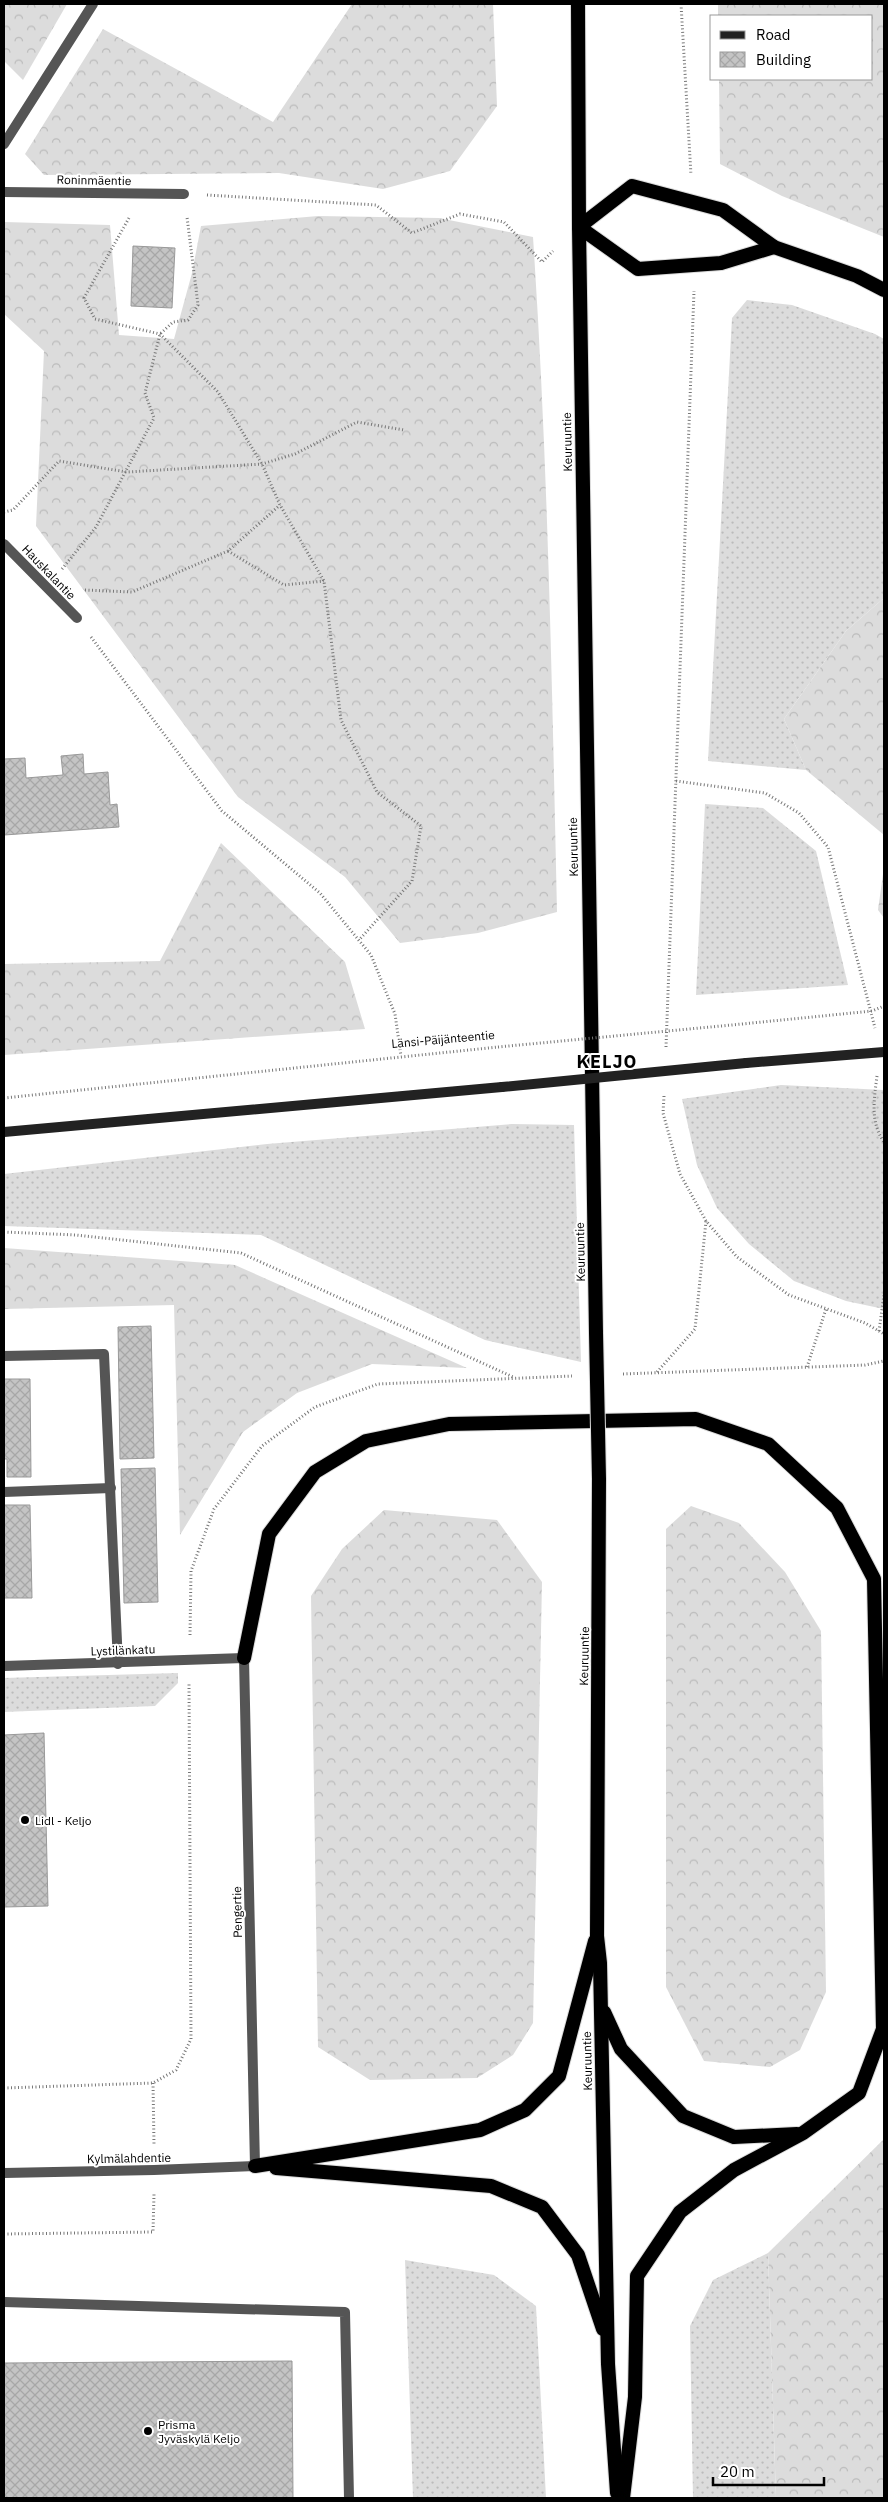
<svg xmlns="http://www.w3.org/2000/svg" width="888" height="2502" font-family="'IBM Plex Sans',sans-serif">
  <style>
    .grass { fill: url(#grass-dots) }
    .forest { fill: url(#forest-crowns) }
    .building { fill: url(#building-cross-hatch); stroke: #999 }
    .lines { fill: none; stroke-linecap: round; stroke-linejoin: round }
    .trunk-casing { stroke: #dbdbdb; stroke-width: 16 }
    .path { stroke: #777; stroke-width: 3; stroke-dasharray: 1 2.5; stroke-linecap: butt }
    .service { stroke: #555; stroke-width: 10 }
    .minor { stroke: #555; stroke-width: 10 }
    .tertiary { stroke: #555; stroke-width: 10 }
    .secondary { stroke: #222; stroke-width: 10 }
    .trunk { stroke: #000; stroke-width: 14 }
    .trunk-bridge-casing { stroke: #dbdbdb; stroke-width: 16; stroke-linecap: butt }
    .path-bridge { stroke: #777; stroke-width: 3; stroke-dasharray: 1 2.5; stroke-linecap: butt }
    .secondary-bridge { stroke: #222; stroke-width: 10 }
    .trunk-bridge { stroke: #000; stroke-width: 14 }
    .poi-dot { fill: #000; stroke: #fff; stroke-width: 2 }
    .labels { text-anchor: middle; dominant-baseline: central; stroke-width: 4; stroke-linejoin: round; paint-order: stroke }
    .street-label { font-size: 12px; fill: #000; stroke: #fff }
    .poi-label { font-size: 12px; fill: #000; stroke: #fff; text-anchor: start }
    .district-label { font-size: 18px; font-weight: bold; letter-spacing: 1px; fill: #000; stroke: #fff }
  </style>
  <defs>
    <pattern id="grass-dots" width="8" height="8" patternUnits="userSpaceOnUse" patternTransform="scale(1.25)"><rect width="8" height="8" fill="#dcdcdc"/><path d="M2 2h.1M6 6h.1" fill="none" stroke="#bbb" stroke-width="1.8" stroke-linecap="round"/></pattern>
    <pattern id="forest-crowns" width="20" height="18" patternUnits="userSpaceOnUse" patternTransform="scale(1.25)"><rect width="20" height="18" fill="#dcdcdc"/><path d="M2 6a3 3 0 1 1 6 0M12 15a3 3 0 1 1 6 0" fill="none" stroke="#bbb"/></pattern>
    <pattern id="building-cross-hatch" width="8" height="8" patternUnits="userSpaceOnUse" patternTransform="scale(1.25)"><rect width="8" height="8" fill="#c4c4c4"/><path d="M0 0l8 8M0 8l8-8" fill="none" stroke="#a7a7a7"/></pattern>
  </defs>
  <rect width="100%" height="100%" fill="#fff"/>
  <!-- grass -->
  <g class="grass">
    <polygon points="747,300 792,305 875,334 884,339 884,598 846,631 784,719 806,770 708,761 732,318"/>
    <polygon points="705,804 763,808 816,851 848,985 696,995"/>
    <polygon points="781,1085 884,1090 884,1309 846,1301 794,1281 749,1244 717,1208 697,1165 682,1099"/>
    <polygon points="512,1124 574,1125 581,1362 485,1340 261,1235 4,1226 4,1174 267,1144"/>
    <polygon points="178,1673 178,1683 155,1706 4,1712 4,1678"/>
    <polygon points="768,2253 776,2498 693,2498 690,2326 713,2280"/>
    <polygon points="405,2260 494,2275 536,2306 546,2498 413,2498"/>
  </g>
  <!-- forest -->
  <g class="forest">
    <polygon points="4,4 67,4 23,80 4,61"/>
    <polygon points="352,4 493,4 497,106 450,171 383,189 279,173 44,175 25,154 103,29 273,122"/>
    <polygon points="718,4 884,4 884,237 782,196 720,164 719,79 872,79 872,16 718,16"/>
    <path d="M318 216 439 218 533 237C548 462 552 687 557 912L478 933 400 943 345 877 238 797 36 526 44 351 4 314V222L110 225 119 335 174 339 192 273 201 226Z"/>
    <polygon points="884,598 884,835 806,770 784,719 846,631"/>
    <polygon points="221,843 345,962 365,1029 4,1055 4,964 160,961"/>
    <polygon points="884,867 884,918 878,910"/>
    <polygon points="4,1248 235,1265 467,1368 372,1364 297,1393 243,1432 180,1535 174,1305 4,1309"/>
    <polygon points="691,1506 739,1523 785,1572 821,1631 826,1992 800,2050 770,2067 704,2061 666,1987 666,1529"/>
    <polygon points="384,1510 497,1520 542,1582 533,2023 513,2055 477,2078 370,2080 318,2047 311,1596 342,1549"/>
    <polygon points="884,2139 884,2498 776,2498 768,2253"/>
  </g>
  <!-- building -->
  <g class="building">
    <polygon points="133,246 175,248 172,308 131,306"/>
    <polygon points="83,754 84,774 108,772 110,805 117,804 119,827 4,835 4,759 25,758 26,778 63,775 61,756"/>
    <polygon points="151,1326 154,1458 120,1459 118,1327"/>
    <polygon points="4,1379 30,1379 31,1477 7,1477 7,1459 4,1459"/>
    <polygon points="155,1468 158,1602 124,1603 121,1469"/>
    <polygon points="4,1505 30,1505 32,1598 4,1598"/>
    <polygon points="44,1733 48,1906 4,1907 4,1735"/>
    <polygon points="292,2361 293,2498 4,2498 4,2363"/>
  </g>
  <g class="lines">
    <!-- trunk casing -->
    <g class="trunk-casing">
      <g id="trunk">
        <polyline points="578,4 579,227 596,1333"/>
        <polyline points="579,227 632,186 723,210 774,247 857,276 884,290"/>
        <polyline points="579,227 638,269 721,263 774,247"/>
        <polyline points="599,1479 597,1936 600,1963 608,2364 617,2493"/>
        <polyline points="244,1658 269,1534 315,1472 366,1441 449,1424 696,1419 768,1444 837,1508 874,1579 883,2029 859,2093 803,2133 734,2170 680,2212 637,2276 635,2397 623,2498"/>
        <polyline points="604,2012 621,2049 683,2116 734,2137 797,2134"/>
        <polyline points="255,2166 480,2130 525,2110 559,2076 595,1941"/>
        <polyline points="276,2168 491,2186 542,2207 578,2255 603,2329"/>
      </g>
    </g>
    <!-- path -->
    <g class="path">
      <polyline points="681,4 691,175"/>
      <polyline points="207,195 376,205 412,233 460,214 504,222 542,262 553,251"/>
      <polyline points="129,218 84,298 95,319 160,334 218,392 262,464 280,505 324,581 341,720 377,792 421,826 412,881 359,940"/>
      <polyline points="4,512 13,510 59,461 127,472 262,464 295,454 357,422 404,430"/>
      <polyline points="228,551 284,585 324,581"/>
      <polyline points="62,569 96,527 154,418 145,393 160,334 173,322 188,320 198,305 187,217"/>
      <polyline points="85,590 132,592 228,551 280,505"/>
      <polyline points="91,637 222,811 320,893 371,955 395,1014 401,1056"/>
      <polyline points="676,781 765,793 799,813 828,847 875,1028"/>
      <polyline points="742,1024 872,1011 884,1006"/>
      <polyline points="666,1047 694,291"/>
      <path d="M877 1076C874 1100 870 1122 884 1142"/>
      <polyline points="664,1096 663,1113 680,1174 706,1221 737,1257 789,1295 865,1323 884,1334"/>
      <polyline points="4,1098 498,1047"/>
      <polyline points="4,1232 76,1235 241,1253 513,1377"/>
      <polyline points="879,1331 884,1295"/>
      <polyline points="807,1367 826,1309"/>
      <polyline points="657,1372 695,1329 706,1221"/>
      <polyline points="623,1374 865,1365 884,1361"/>
      <polyline points="190,1635 191,1571 214,1509 262,1446 315,1407 378,1384 572,1376"/>
      <polyline points="153,2083 154,2145"/>
      <polyline points="4,2088 153,2083 176,2070 191,2039 189,1684"/>
      <polyline points="4,2234 153,2232 154,2194"/>
    </g>
    <!-- service -->
    <g class="service">
      <polyline points="4,1356 104,1354 118,1664"/>
      <polyline points="4,1492 111,1488"/>
      <polyline points="4,2302 345,2312 349,2498"/>
    </g>
    <!-- minor -->
    <g class="minor">
      <polyline points="4,144 93,4"/>
      <polyline points="4,192 184,194"/>
      <polyline points="4,544 77,618"/>
      <polyline points="4,1666 244,1658"/>
    </g>
    <!-- tertiary -->
    <polyline class="tertiary" points="4,2173 154,2170 255,2166 244,1658"/>
    <!-- secondary -->
    <g class="secondary">
      <polyline points="746,1063 884,1052"/>
      <polyline points="4,1132 502,1087"/>
    </g>
    <!-- trunk -->
    <use href="#trunk" class="trunk"/>
    <!-- trunk-bridge casing -->
    <g class="trunk-bridge-casing">
      <polyline id="trunk-bridge" points="596,1333 599,1479"/>
    </g>
    <!-- path-bridge -->
    <polyline class="path-bridge" points="498,1047 742,1024"/>
    <!-- secondary-bridge -->
    <polyline class="secondary-bridge" points="502,1087 746,1063"/>
    <!-- trunk-bridge -->
    <use href="#trunk-bridge" class="trunk-bridge"/>
  </g>
  <!-- markers -->
  <g class="poi-dot">
    <circle cx="25" cy="1820" r="5"/>
    <circle cx="148" cy="2431" r="5"/>
  </g>
  <g class="labels">
    <!-- street labels -->
    <g class="street-label">
      <text transform="translate(94 180) rotate(1)">Roninmäentie</text>
      <text transform="translate(567 442) rotate(-91)">Keuruuntie</text>
      <text transform="translate(49 572) rotate(46)">Hauskalantie</text>
      <text transform="translate(573 847) rotate(-91)">Keuruuntie</text>
      <text transform="translate(443 1039) rotate(-5)">Länsi-Päijänteentie</text>
      <text transform="translate(580 1252) rotate(-91)">Keuruuntie</text>
      <text transform="translate(123 1650) rotate(-2)">Lystilänkatu</text>
      <text transform="translate(584 1656) rotate(-89)">Keuruuntie</text>
      <text transform="translate(237 1912) rotate(-91)">Pengertie</text>
      <text transform="translate(587 2061) rotate(-91)">Keuruuntie</text>
      <text transform="translate(129 2158) rotate(-1)">Kylmälahdentie</text>
    </g>
    <!-- poi labels -->
    <g class="poi-label">
      <text x="35" y="1820">Lidl - Keljo</text>
      <text x="158" y="2424">Prisma<tspan x="158" dy="14">Jyväskylä Keljo</tspan></text>
    </g>
    <!-- district labels -->
    <g class="district-label">
      <text x="607" y="1061">KELJO</text>
    </g>
  </g>
  <!-- border -->
  <rect width="888" height="2502" fill="none" stroke="#000000" stroke-width="10"/>
  <!-- legend -->
  <rect x="710" y="15" width="162" height="65" fill="#ffffff" stroke="#999999"/>
  <rect x="720" y="31" width="25" height="8" fill="#222222" stroke="#999999"/>
  <text x="756" y="40" font-size="15" fill="#000000">Road</text>
  <rect x="720" y="52" width="25" height="15" fill="url(#building-cross-hatch)" stroke="#999999"/>
  <text x="756" y="65" font-size="15" fill="#000000">Building</text>
  <!-- scale -->
  <path d="M713 2477v8h111v-8" fill="none" stroke="#000000" stroke-width="2.5"/>
  <text x="720" y="2477" font-size="15" fill="#000000" stroke="#ffffff" stroke-width="4" paint-order="stroke">20 m</text>
</svg>
